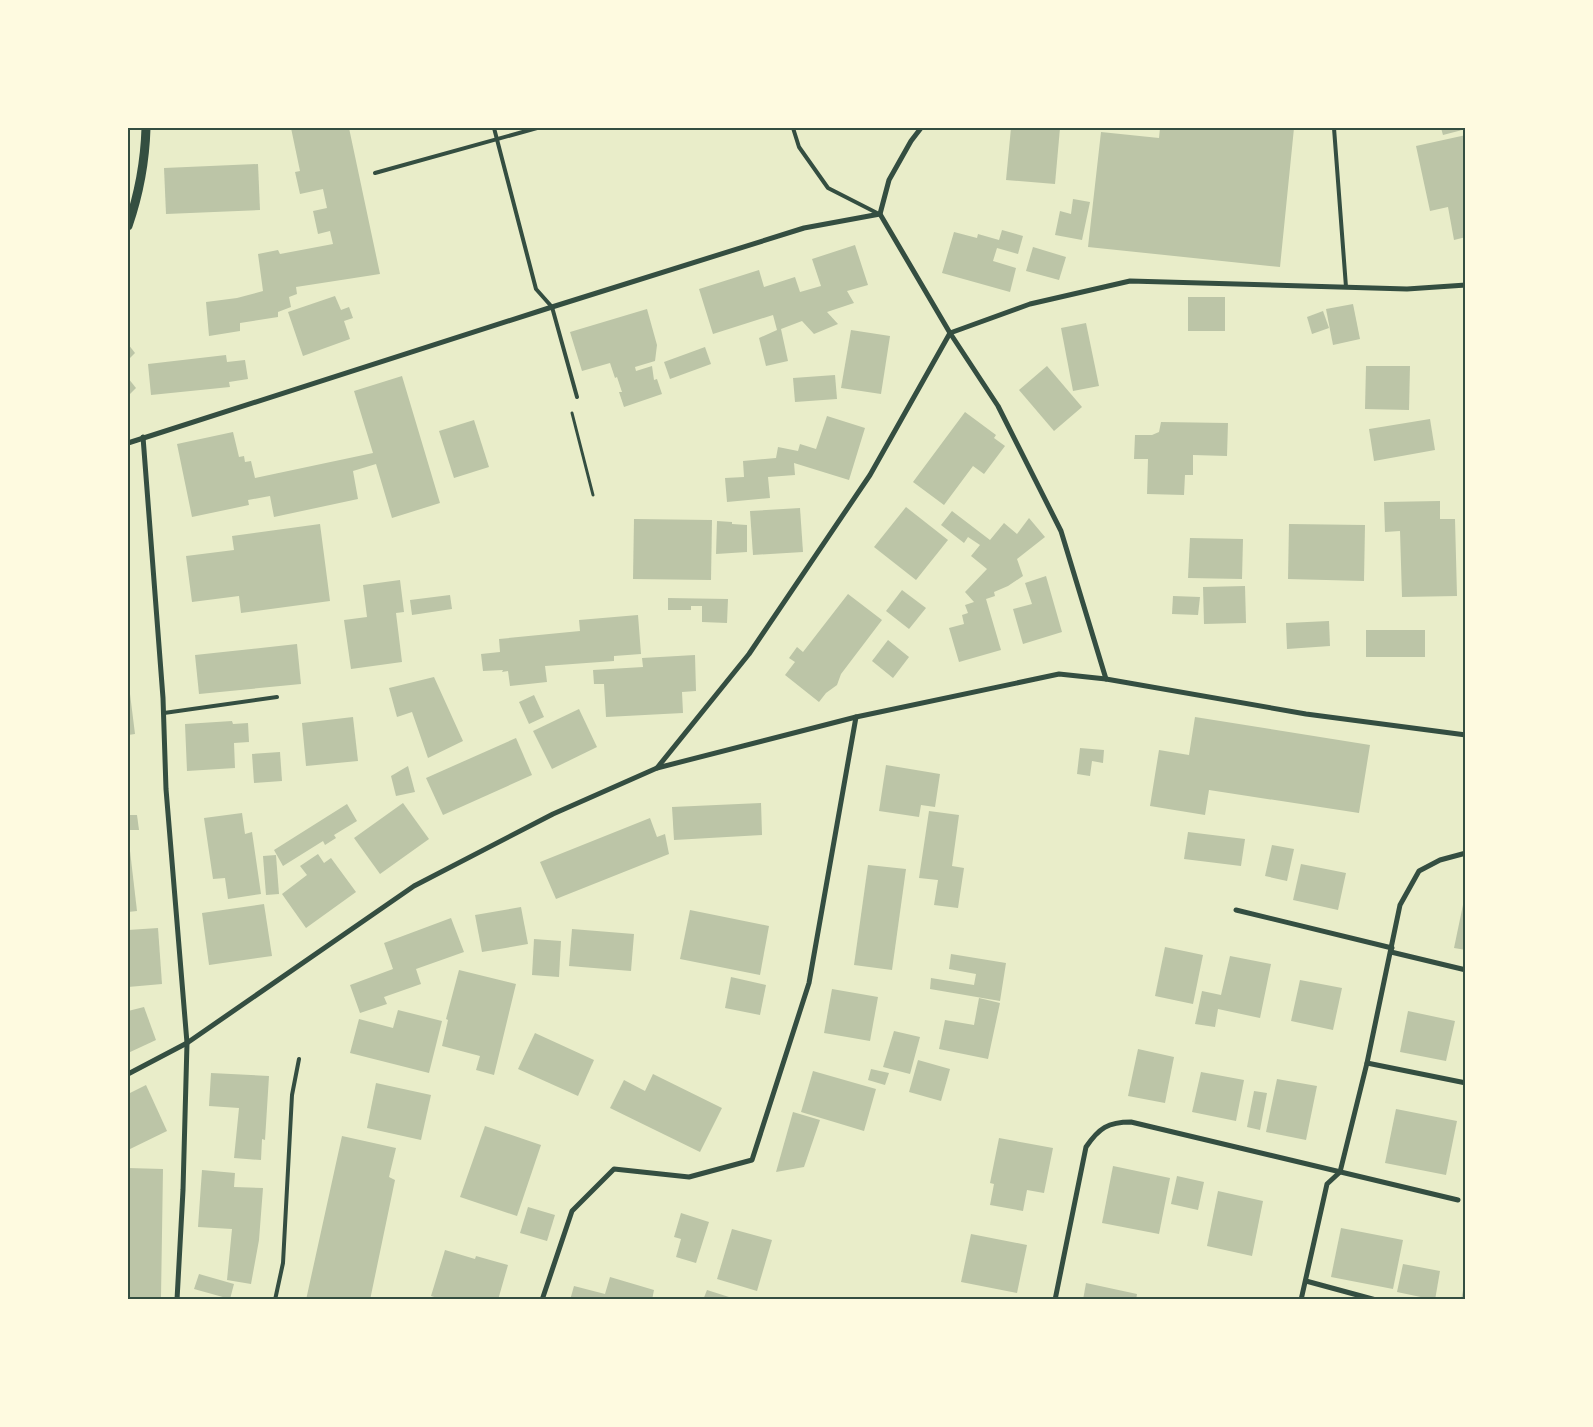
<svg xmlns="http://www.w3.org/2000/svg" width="1593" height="1427" font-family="Rubik,sans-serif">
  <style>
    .building { fill: #bcc5a7 }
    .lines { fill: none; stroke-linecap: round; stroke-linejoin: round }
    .path { stroke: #344e41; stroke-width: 3 }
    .service { stroke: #344e41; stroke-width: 4 }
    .minor { stroke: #344e41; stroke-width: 5 }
    .tertiary { stroke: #344e41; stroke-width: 9 }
    .neatline { fill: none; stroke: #344e41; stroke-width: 2 }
  </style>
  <rect width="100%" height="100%" fill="#e9edc9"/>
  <!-- building -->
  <g class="building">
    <polygon points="291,128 349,128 380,274 296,287 297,294 289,297 291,307 278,312 278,317 240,323 240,331 209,336 206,302 237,298 263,291 258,254 278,250 280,254 333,244 330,231 318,234 313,211 327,208 323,189 300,194 295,172 300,171"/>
    <polygon points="1011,128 1060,128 1055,184 1006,180"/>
    <polygon points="1160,128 1294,128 1280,267 1088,247 1101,132 1159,138"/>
    <polygon points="1441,128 1466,128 1466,129 1443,135"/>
    <polygon points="1466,135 1466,237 1454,240 1448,207 1430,211 1416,146"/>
    <polygon points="258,164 260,210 166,214 164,168"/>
    <polygon points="1073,199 1090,202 1082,240 1055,235 1060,211 1071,214"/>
    <polygon points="1002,230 1023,236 1018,254 997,248 993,261 1016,268 1010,292 942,273 954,232 977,238 978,234 999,240"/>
    <polygon points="855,245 868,285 847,291 854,303 827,312 838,324 814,334 802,321 781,329 788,361 766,366 759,338 777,330 773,315 713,334 699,289 759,270 764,287 795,277 800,292 821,286 812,259"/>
    <polygon points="1033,247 1066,257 1059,280 1026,271"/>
    <polygon points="335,296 341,310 349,307 353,318 344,321 350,339 303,356 288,312"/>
    <rect x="1188" y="297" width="37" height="34"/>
    <polygon points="1353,304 1360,339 1333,345 1326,309"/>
    <polygon points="647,309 657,345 655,361 635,367 636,371 652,366 654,380 657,379 662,394 624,407 619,392 622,392 617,377 615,378 610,363 582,371 570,332"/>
    <polygon points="1323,311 1329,328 1312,334 1307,317"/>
    <polygon points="1086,323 1099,386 1073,391 1061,328"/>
    <polygon points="851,330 890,336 881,394 841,388"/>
    <polygon points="128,344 135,353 128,360"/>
    <polygon points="705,347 711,364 670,379 664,362"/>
    <polygon points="226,355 227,362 245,360 248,379 229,382 230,387 151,395 148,364"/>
    <polygon points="1047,366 1082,407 1054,431 1019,390"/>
    <polygon points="1366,366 1410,366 1409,410 1365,409"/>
    <polygon points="835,375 837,399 795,402 793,378"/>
    <polygon points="402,376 440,503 392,518 376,464 353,471 358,499 274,517 270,496 248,500 249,505 192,517 177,444 233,432 239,457 244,456 245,462 251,461 255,478 373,453 354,391"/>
    <polygon points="128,378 136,388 128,396"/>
    <polygon points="965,412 996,435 994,438 1005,446 984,474 973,466 944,505 913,482"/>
    <polygon points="827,416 865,428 849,480 794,463 795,475 768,477 770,498 727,502 725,478 744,477 743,461 776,458 778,447 798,451 800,444 816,449"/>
    <polygon points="1430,419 1435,450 1374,461 1369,429"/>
    <polygon points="474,420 489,467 454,478 439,431"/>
    <polygon points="1161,422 1228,423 1227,456 1193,455 1193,475 1185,475 1184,495 1147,494 1148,459 1134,459 1135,435 1152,435 1159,432"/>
    <polygon points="1440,501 1440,519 1455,519 1457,596 1402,597 1400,531 1385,532 1384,502"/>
    <polygon points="906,507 948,540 916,580 874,547"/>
    <polygon points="800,508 803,552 753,555 750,511"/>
    <polygon points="952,511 990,540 1004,523 1017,534 1029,518 1045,537 1017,559 1023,576 1008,586 994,592 995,596 986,599 1001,650 959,662 949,628 964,624 962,615 968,613 965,605 974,602 965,592 987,569 971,556 980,545 968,537 964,543 941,525"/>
    <polygon points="634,519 712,520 711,580 633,579"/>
    <polygon points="717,521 732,522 732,524 747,525 747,552 716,554"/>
    <polygon points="320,524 330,601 241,613 239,596 192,602 186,556 234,550 232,536"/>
    <polygon points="1289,524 1365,525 1364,581 1288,579"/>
    <polygon points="1190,538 1243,539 1242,579 1188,578"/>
    <polygon points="1046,576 1062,632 1023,644 1013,609 1032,604 1025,583"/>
    <polygon points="400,580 404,612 396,613 402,662 351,669 344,620 367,617 363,585"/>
    <polygon points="1245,586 1246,623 1204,624 1203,587"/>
    <polygon points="902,590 926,608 909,629 886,611"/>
    <polygon points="848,594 882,620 841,674 837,685 826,693 819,702 785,675 795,662 789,658 797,647 803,652"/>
    <polygon points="450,595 452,609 412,615 410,600"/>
    <polygon points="1173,596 1200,597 1198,615 1172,614"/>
    <polygon points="668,598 728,599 727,623 702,622 702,606 691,606 691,610 668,610"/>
    <polygon points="638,615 641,654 614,656 614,661 545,666 547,682 510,686 508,671 502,672 503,670 483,671 481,654 500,652 499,639 580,631 579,620"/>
    <polygon points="1329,621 1330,646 1287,649 1286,623"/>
    <rect x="1366" y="630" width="59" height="27"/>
    <polygon points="888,640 909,657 893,678 872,661"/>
    <polygon points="297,644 301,684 199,694 195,655"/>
    <polygon points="695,655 696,691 682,692 683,713 606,717 604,684 594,684 593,670 643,667 642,658"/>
    <polygon points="434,677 463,741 428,758 412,712 397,717 389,688"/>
    <polygon points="130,694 135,734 128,735 128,695"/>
    <polygon points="534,695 544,717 529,724 519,702"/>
    <polygon points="579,709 597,747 552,769 533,731"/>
    <polygon points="353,717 358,761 306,766 302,723"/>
    <polygon points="1195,717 1370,745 1359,813 1209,790 1205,815 1150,806 1159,750 1189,755"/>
    <polygon points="232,721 233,724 248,723 249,742 234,743 235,768 187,771 185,724"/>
    <polygon points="516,738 532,775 443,815 426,778"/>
    <polygon points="1080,748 1104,750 1103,763 1092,761 1090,776 1077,774"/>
    <polygon points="280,752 282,781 254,783 252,754"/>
    <polygon points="886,765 940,774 935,807 921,805 919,817 879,811"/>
    <polygon points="408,766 415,792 396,796 391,776"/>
    <polygon points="403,803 429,839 380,874 354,838"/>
    <polygon points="761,803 762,835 674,840 672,807"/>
    <polygon points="347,804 357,821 334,835 336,838 325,845 323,841 283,866 274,850"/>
    <polygon points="929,811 959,815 952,866 964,868 958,908 934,905 938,880 919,878"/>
    <polygon points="242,813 245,834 252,832 261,894 228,899 225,878 213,879 204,818"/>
    <polygon points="128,815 137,815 139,830 128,830"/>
    <polygon points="650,818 657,837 665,834 669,854 556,899 540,862"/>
    <polygon points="1188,832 1245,839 1241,866 1184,859"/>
    <polygon points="1272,845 1294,849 1287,881 1265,876"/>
    <polygon points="128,851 130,851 137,911 128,912"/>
    <polygon points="318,854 324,863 331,858 356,892 306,928 282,894 307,875 300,866"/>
    <polygon points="276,855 279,894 266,895 263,856"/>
    <polygon points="1301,864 1346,873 1338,910 1293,900"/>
    <polygon points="868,865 906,869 892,970 854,965"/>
    <polygon points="1464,900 1466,901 1466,950 1454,948"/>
    <polygon points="264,904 272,956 209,965 202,913"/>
    <polygon points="521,907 528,944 482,952 475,915"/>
    <polygon points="690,910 769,926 760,975 680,959"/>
    <polygon points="451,918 464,952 416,969 421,984 384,997 387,1004 360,1013 350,985 393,969 384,943"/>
    <polygon points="158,928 162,984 128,987 128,930"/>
    <polygon points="572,929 634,934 631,971 569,966"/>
    <polygon points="534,939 561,941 559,977 532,975"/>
    <polygon points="1165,947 1203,955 1193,1004 1155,996"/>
    <polygon points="951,954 1006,963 1000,1001 930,989 931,978 974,985 976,974 949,969"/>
    <polygon points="1230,956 1271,964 1260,1018 1218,1009 1215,1027 1195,1024 1202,991 1221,995"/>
    <polygon points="459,970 516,984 494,1075 476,1070 480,1056 442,1046 448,1020 446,1019"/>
    <polygon points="731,977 766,985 760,1015 725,1008"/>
    <polygon points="1300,980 1342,988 1333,1030 1291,1021"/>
    <polygon points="832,989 878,997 870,1041 824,1033"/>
    <polygon points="979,998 1000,1003 988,1059 939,1049 945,1020 974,1025"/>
    <polygon points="144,1007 156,1040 128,1053 128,1011"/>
    <polygon points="398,1010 442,1021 429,1073 350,1053 359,1019 393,1028"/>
    <polygon points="1408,1011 1455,1021 1446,1061 1400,1052"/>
    <polygon points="894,1031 920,1037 910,1074 883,1067"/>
    <polygon points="535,1033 594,1060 578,1096 518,1069"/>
    <polygon points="1138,1049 1174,1057 1165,1103 1128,1096"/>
    <polygon points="918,1060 950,1069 941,1101 909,1092"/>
    <polygon points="871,1069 889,1073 885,1085 868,1080"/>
    <polygon points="813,1071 876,1089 864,1131 801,1112"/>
    <polygon points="1201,1072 1244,1080 1236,1121 1192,1112"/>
    <polygon points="211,1073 269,1076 265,1140 262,1139 261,1160 234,1158 239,1108 209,1106"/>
    <polygon points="653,1074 722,1108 700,1152 610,1108 624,1080 645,1091"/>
    <polygon points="1277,1079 1317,1086 1306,1140 1266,1132"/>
    <polygon points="376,1083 431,1095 421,1140 367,1128"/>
    <polygon points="146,1085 167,1131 128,1150 128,1094"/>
    <polygon points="1254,1091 1267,1093 1260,1130 1247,1127"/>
    <polygon points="1396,1109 1457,1121 1446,1175 1385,1163"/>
    <polygon points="793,1112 820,1120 804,1167 776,1172"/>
    <polygon points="485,1126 541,1145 517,1216 460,1197"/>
    <polygon points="342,1136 396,1148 389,1177 395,1180 370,1300 306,1300"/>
    <polygon points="999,1138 1053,1148 1044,1193 1027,1190 1023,1211 990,1205 994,1184 990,1183"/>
    <polygon points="1113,1166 1170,1178 1159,1234 1102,1223"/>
    <polygon points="128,1168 163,1169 161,1297 139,1297 138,1300 128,1300"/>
    <polygon points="202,1170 235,1173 234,1187 263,1188 259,1240 251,1284 227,1280 232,1229 198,1227"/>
    <polygon points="1177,1176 1204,1182 1198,1210 1171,1204"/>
    <polygon points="1218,1191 1263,1201 1252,1256 1207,1246"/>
    <polygon points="528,1207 555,1215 547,1241 520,1233"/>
    <polygon points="681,1213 709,1222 696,1263 676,1257 681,1239 674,1237"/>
    <polygon points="1341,1228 1403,1240 1393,1289 1331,1277"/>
    <polygon points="732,1229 772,1240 757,1291 717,1279"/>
    <polygon points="971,1234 1027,1245 1017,1293 961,1282"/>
    <polygon points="445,1250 475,1259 476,1256 508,1265 498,1300 444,1300 431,1296"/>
    <polygon points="1403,1264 1440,1271 1435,1300 1397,1292"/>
    <polygon points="199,1274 234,1284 230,1299 194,1289"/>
    <polygon points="610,1277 654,1290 652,1300 570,1300 574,1286 605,1294"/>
    <polygon points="1465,1281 1466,1300 1461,1300"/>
    <polygon points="1086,1283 1137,1294 1136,1300 1083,1300"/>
    <polygon points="707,1290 729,1297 728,1300 703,1300"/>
  </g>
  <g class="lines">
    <!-- path -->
    <polyline class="path" points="572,413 593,495"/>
    <!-- service -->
    <g class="service">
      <polyline points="494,128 536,289 552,307 577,397"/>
      <polyline points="793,128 799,147 828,188 879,214"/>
      <polyline points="1334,128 1346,287"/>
      <polyline points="375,173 537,128"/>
      <polyline points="164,713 277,697"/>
      <polyline points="275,1300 283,1263 292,1095 299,1059"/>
    </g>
    <!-- minor -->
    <g class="minor">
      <polyline points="880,214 950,333 998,406 1061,531 1106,679"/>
      <polyline points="950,333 1030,304 1130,281 1407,289 1466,285"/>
      <polyline points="143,437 163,698 166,789 187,1043 183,1190 177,1300"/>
      <polyline points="128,443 552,307 804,228 880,214 889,180 911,141 921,128"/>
      <polyline points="657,768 856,717 1059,674 1106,679 1306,714 1466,735"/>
      <polyline points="1236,910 1392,948"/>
      <polyline points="1391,952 1466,970"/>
      <polyline points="1367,1063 1466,1083"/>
      <polyline points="128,1074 187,1043 414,886 553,814 657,768 749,654 870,475 950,333"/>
      <polyline points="1306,1281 1376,1300"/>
      <polyline points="542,1300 572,1211 614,1169 689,1177 752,1160 809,983 856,717"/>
      <path d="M1055 1300 1086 1147C1099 1128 1108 1122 1131 1122L1458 1200"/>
      <polyline points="1301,1300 1327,1184 1340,1172 1367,1063 1400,905 1419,871 1440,860 1466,853"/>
    </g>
    <!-- tertiary -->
    <path class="tertiary" d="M128 226C139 194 145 161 146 128"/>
  </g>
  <!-- border -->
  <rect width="1593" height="1427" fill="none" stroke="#fefae0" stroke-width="258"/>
  <rect x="129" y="129" width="1335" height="1169" class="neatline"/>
</svg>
